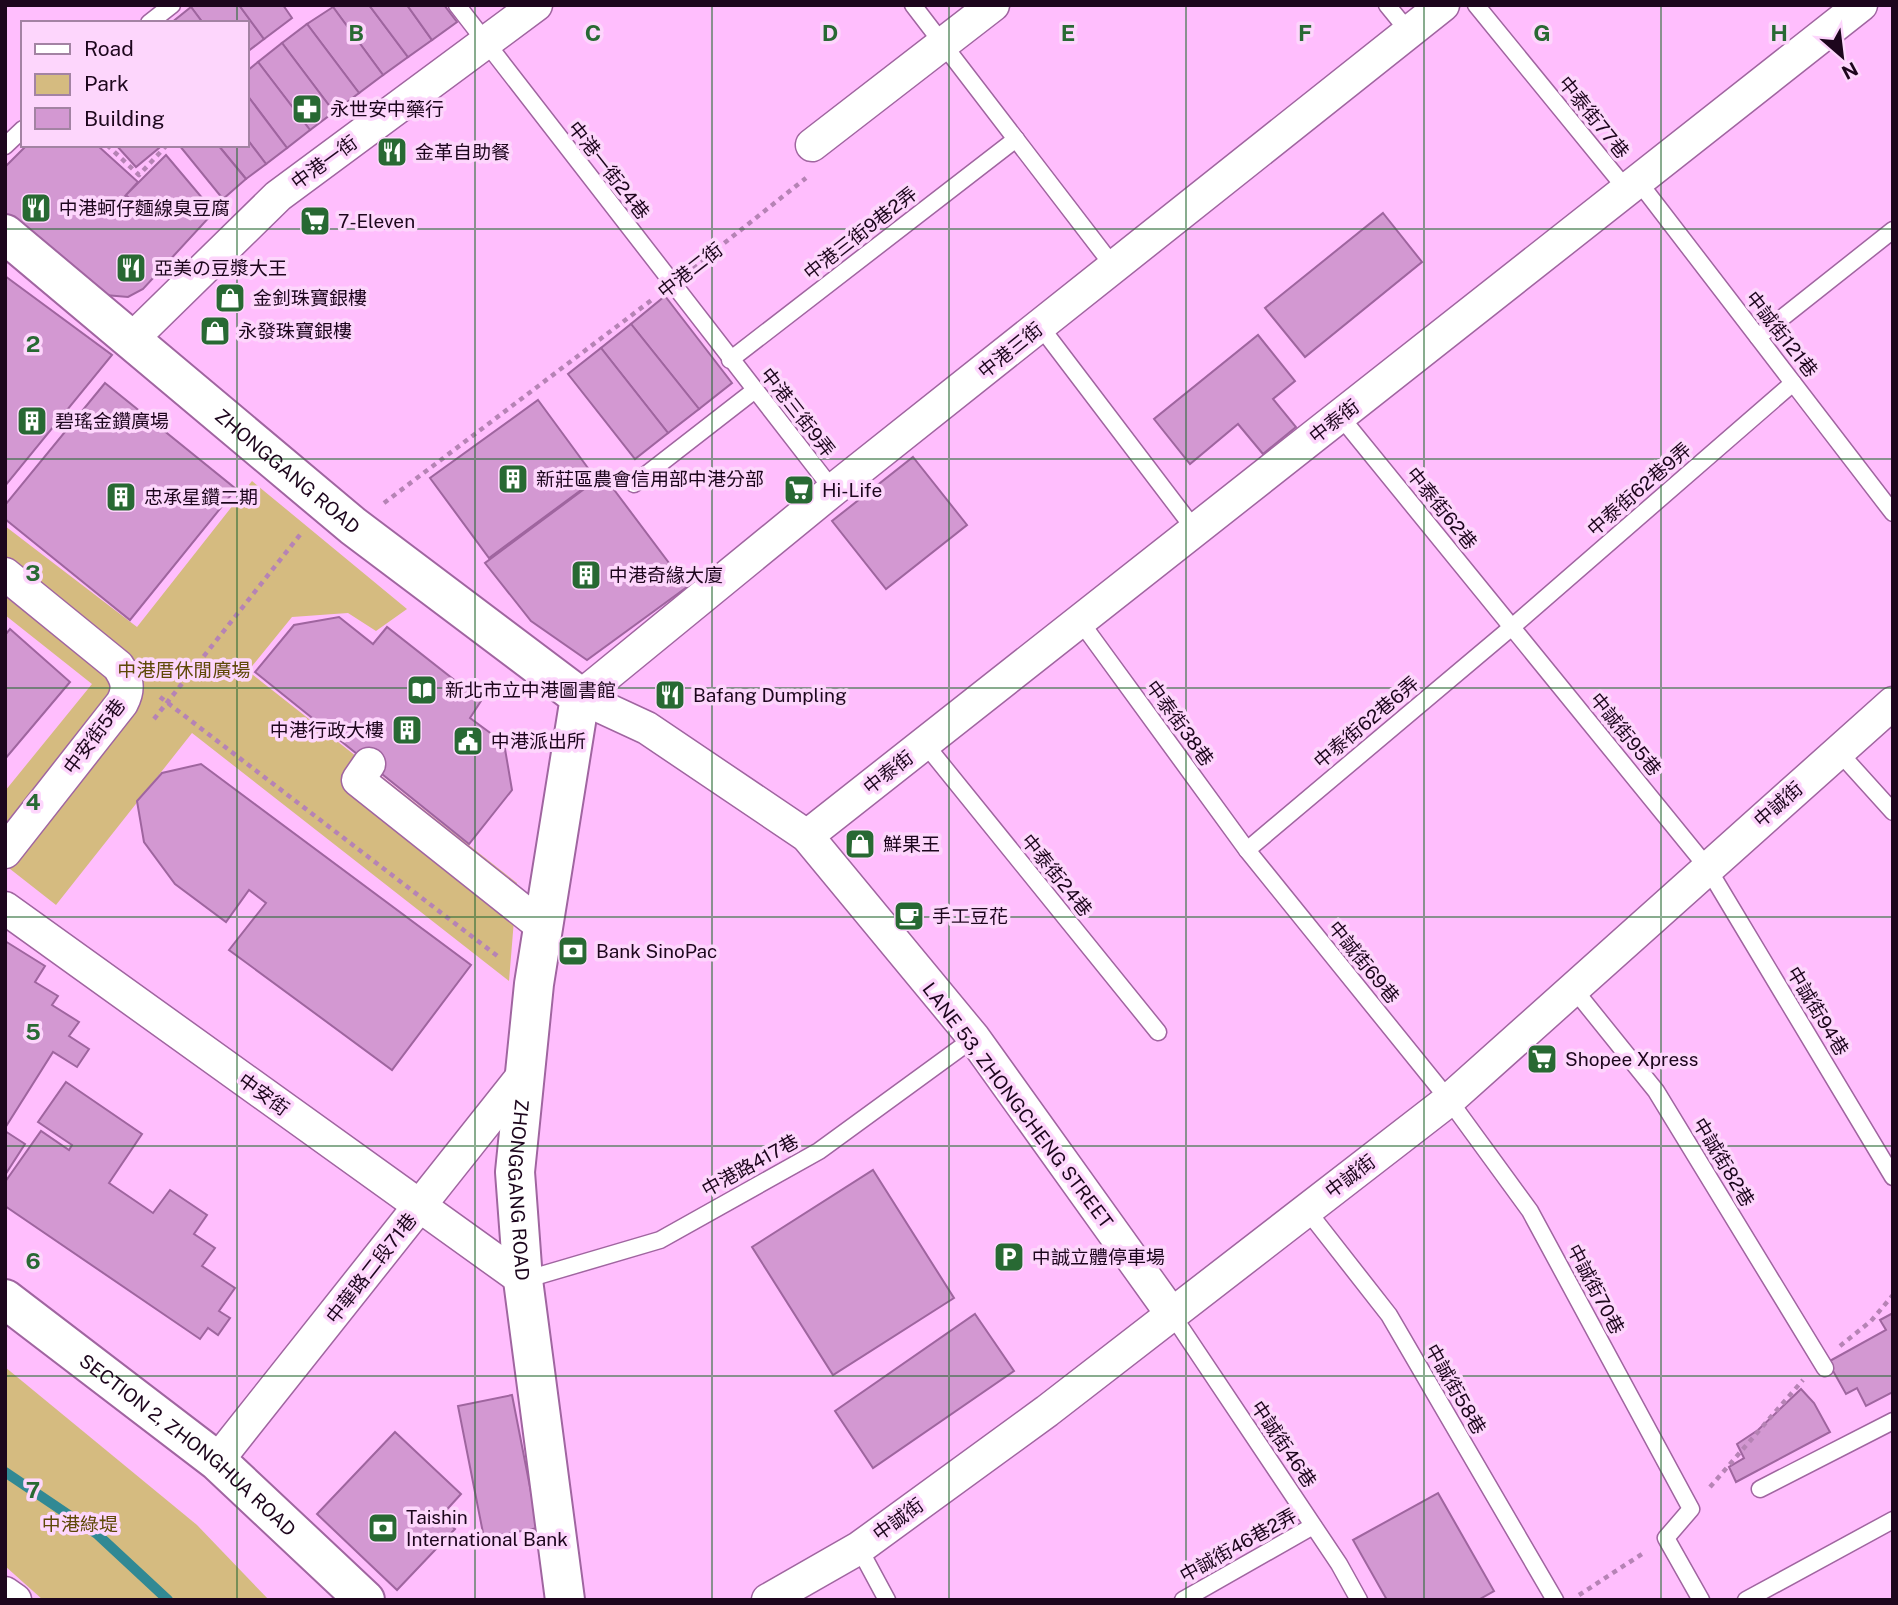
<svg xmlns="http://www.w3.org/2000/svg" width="1898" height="1605" font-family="'Public Sans','Noto Sans TC','Noto Sans JP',sans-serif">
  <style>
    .green { fill: #d5bb80 }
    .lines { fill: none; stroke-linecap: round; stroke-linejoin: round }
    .stream { stroke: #318994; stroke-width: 10 }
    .building { fill: #d398d2; stroke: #9f659f; stroke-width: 2; fill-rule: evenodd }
    .service-casing { stroke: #a065a0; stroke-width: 19 }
    .minor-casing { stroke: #a065a0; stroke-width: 35 }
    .tertiary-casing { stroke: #a065a0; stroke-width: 42 }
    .path { stroke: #b683b5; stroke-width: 4.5; stroke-dasharray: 5 5; stroke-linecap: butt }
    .service { stroke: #fff; stroke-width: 16 }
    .minor { stroke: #fff; stroke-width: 32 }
    .tertiary { stroke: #fff; stroke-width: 38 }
    .grid { fill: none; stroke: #286933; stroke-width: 2; stroke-opacity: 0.55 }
    .labels { text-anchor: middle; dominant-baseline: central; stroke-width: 7; stroke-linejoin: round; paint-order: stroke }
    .poi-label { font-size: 19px; fill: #1d061d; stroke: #fdd6fc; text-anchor: start }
    .street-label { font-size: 19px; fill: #1d061d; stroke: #fdd6fc }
    .park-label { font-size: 19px; fill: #5e4807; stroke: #fdd6fc }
    .grid-label { font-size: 23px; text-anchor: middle; font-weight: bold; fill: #286933; stroke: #fdd6fc; stroke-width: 7; stroke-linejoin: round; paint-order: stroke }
  </style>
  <rect width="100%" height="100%" fill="#ffbefd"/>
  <!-- green -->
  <g class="green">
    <polygon points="252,481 407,609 376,631 348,613 292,617 248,671 517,883 509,981 192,733 56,905 5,865 5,791 92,684 5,615 5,526 137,627"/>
    <polygon points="5,1367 197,1525 269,1600 43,1600 5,1566"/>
  </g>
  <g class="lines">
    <!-- stream -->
    <polyline class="stream" points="5,1472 97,1534 168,1600"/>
  </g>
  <!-- building -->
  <g class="building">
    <polygon points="194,5 239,5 264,39 247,52 247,23 203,23 191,7"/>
    <polygon points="239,5 283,5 292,18 264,39"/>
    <polygon points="335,5 369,5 408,57 383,75 333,7"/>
    <polygon points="369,5 407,5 432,40 408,57"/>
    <polygon points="407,5 444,5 457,22 432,40"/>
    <polygon points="191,7 203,23 171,23"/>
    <polygon points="333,7 383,75 359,93 307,24"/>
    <polygon points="307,24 359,93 334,112 282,43"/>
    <polygon points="282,43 334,112 310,130 258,62"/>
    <polygon points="258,62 310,130 287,148 247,95 247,71"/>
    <polygon points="247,95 287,148 266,164 247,139"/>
    <polygon points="247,139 266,164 246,179 218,145 247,145"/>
    <path d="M27 145H97L138 182 126 195 166 155 214 212 143 289 128 297 105 295 5 218V167ZM126 195 136 205 129 213 119 203Z"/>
    <polygon points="116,145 157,145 159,148 136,167"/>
    <polygon points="179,145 218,145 246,179 223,199"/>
    <polygon points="1383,213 1422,262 1305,357 1265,308"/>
    <polygon points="5,276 112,355 5,486"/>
    <polygon points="665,296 732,383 699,409 631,324"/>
    <polygon points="631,324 699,409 668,433 601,348"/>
    <polygon points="1258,335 1295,381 1273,399 1296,427 1263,454 1238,424 1190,464 1154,419"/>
    <polygon points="601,348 668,433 635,459 568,374"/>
    <polygon points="105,383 236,489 130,620 5,519 5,505"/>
    <polygon points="538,400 596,479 489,558 430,478"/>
    <polygon points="913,457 967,525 886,589 832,521"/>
    <polygon points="603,475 687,587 587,660 531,621 485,563"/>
    <polygon points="339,617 373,644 387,627 481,701 470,718 504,743 512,790 469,844 255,672 294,625"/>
    <polygon points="10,629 70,682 5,759 5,635"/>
    <polygon points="201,764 471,965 392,1070 229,950 266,903 249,890 226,922 175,884 144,842 137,801 162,773"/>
    <polygon points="5,941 45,966 35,982 58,996 52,1005 79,1022 69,1036 89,1049 77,1067 53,1052 5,1128"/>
    <polygon points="66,1082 142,1134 109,1183 153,1213 170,1190 207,1215 194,1234 215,1248 202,1266 235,1288 219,1311 230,1318 218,1335 208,1328 200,1339 5,1206 5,1182 41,1131 69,1150 72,1145 38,1122"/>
    <polygon points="5,1131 25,1144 5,1175"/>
    <polygon points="873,1170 954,1298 833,1375 752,1247"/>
    <polygon points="1893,1313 1893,1392 1866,1406 1857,1388 1846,1394 1828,1362 1886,1330 1880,1320"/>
    <polygon points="975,1314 1014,1371 873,1468 835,1411"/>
    <polygon points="1801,1389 1814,1403 1830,1432 1736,1482 1729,1467 1744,1458 1737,1444 1758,1430"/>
    <polygon points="512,1395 538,1528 484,1538 458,1406"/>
    <polygon points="395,1432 461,1494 441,1516 455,1529 397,1590 317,1514"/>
    <polygon points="1438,1493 1494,1591 1478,1600 1387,1600 1353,1540"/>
  </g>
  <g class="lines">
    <!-- service casing -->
    <g class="service-casing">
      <g id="service">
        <polyline points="457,5 833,490"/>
        <polyline points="913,5 1114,267"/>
        <polyline points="1387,5 1409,32"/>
        <polyline points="1476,5 1627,190"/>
        <polyline points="149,23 172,5"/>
        <polyline points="5,146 23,129"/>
        <polyline points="1638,181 1893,513"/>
        <polyline points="1040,326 1195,530"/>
        <polyline points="1758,337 1893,230"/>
        <polyline points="730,360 1016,139"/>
        <polyline points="1340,416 1707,867 1893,1177"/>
        <polyline points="634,484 755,390"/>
        <polyline points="1080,621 1247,850 1449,1100 1530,1211 1691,1509 1666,1538 1701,1600"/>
        <polyline points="925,744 1158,1032"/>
        <polyline points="1838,751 1893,812"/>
        <polyline points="1247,850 1512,627 1793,383"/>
        <polyline points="1573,988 1656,1091 1825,1368"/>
        <polyline points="1306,1209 1389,1315 1555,1600"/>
        <polyline points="524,1280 660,1240 819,1151 974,1038"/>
        <polyline points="1171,1313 1339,1564 1359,1600"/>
        <polyline points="1760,1489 1893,1421"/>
        <polyline points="859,1548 887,1600"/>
        <polyline points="1183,1600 1313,1526"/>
        <polyline points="1746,1600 1893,1520"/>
      </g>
    </g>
    <!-- minor casing -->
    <g class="minor-casing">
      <g id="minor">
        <polyline points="812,145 993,5"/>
        <polyline points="131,340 278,196 536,5"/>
        <path d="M5 574 118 666C127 679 130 688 122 703L5 852"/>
        <polyline points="369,764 358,780 543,927"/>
        <polyline points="807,836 1861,5"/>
        <polyline points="5,908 523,1280"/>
        <polyline points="1171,1313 974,1038 807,836 647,728 580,697 833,490 1443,5"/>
        <polyline points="217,1461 524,1074"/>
        <polyline points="5,1593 15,1600"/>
        <polyline points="768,1600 859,1548 1047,1411 1449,1100 1893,703"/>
      </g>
    </g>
    <!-- tertiary casing -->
    <g class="tertiary-casing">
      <g id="tertiary">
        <path id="s1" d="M5 234 353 526 580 697 534 984 515 1172 523 1280 565 1600"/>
        <path id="s2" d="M5 1299 217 1461 365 1600"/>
      </g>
    </g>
    <!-- path -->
    <g class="path">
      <polyline points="107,145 139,175 167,145"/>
      <polyline points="693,268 806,178"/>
      <polyline points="384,503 653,299"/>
      <polyline points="160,697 500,958"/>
      <polyline points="154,719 303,531"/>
      <polyline points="1840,1346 1871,1321 1893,1295"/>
      <polyline points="1710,1487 1803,1380"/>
      <polyline points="1579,1595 1645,1552"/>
    </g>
    <!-- service -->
    <use href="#service" class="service"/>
    <!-- minor -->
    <use href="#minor" class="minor"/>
    <!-- tertiary -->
    <use href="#tertiary" class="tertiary"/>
  </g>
  <!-- grid -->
  <path class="grid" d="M237 5V23M475 5V1600M712 5V1600M949 5V1600M1186 5V1600M1424 5V1600M1661 5V1600M237 145V1600M5 229H1893M5 459H1893M5 688H1893M5 917H1893M5 1146H1893M5 1376H1893"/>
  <!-- icons -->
  <defs>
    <g id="pharmacy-square" transform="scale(1.575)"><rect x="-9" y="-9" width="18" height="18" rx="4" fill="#286933" stroke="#fdd6fc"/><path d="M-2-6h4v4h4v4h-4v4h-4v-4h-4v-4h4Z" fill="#fff"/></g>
    <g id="restaurant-square" transform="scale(1.575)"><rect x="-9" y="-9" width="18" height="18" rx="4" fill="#286933" stroke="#fdd6fc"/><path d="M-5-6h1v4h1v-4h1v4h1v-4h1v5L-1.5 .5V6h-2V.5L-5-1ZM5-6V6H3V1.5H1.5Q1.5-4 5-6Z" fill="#fff"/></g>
    <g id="supermarket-square" transform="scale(1.575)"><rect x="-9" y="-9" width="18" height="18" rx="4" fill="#286933" stroke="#fdd6fc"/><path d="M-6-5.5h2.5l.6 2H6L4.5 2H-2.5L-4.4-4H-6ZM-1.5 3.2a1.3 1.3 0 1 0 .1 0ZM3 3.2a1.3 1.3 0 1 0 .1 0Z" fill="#fff"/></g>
    <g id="shop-square" transform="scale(1.575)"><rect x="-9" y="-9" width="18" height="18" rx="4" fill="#286933" stroke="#fdd6fc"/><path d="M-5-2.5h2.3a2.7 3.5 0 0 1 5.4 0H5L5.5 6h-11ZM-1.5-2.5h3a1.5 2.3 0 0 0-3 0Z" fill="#fff"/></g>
    <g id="building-square" transform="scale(1.575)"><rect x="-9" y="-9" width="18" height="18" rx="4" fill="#286933" stroke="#fdd6fc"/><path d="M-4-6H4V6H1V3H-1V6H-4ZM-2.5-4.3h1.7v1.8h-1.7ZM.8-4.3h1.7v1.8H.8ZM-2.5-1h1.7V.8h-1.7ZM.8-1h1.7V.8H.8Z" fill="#fff"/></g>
    <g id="library-square" transform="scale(1.575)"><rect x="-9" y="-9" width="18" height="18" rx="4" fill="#286933" stroke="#fdd6fc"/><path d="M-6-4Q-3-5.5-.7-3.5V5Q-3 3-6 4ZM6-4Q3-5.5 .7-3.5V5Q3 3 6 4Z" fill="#fff"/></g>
    <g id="civic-square" transform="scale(1.575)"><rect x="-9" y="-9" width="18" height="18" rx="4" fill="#286933" stroke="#fdd6fc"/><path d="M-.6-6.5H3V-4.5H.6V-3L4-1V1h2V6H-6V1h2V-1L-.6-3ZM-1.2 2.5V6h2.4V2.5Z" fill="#fff"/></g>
    <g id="cafe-square" transform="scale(1.575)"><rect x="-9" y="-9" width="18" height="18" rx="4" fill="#286933" stroke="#fdd6fc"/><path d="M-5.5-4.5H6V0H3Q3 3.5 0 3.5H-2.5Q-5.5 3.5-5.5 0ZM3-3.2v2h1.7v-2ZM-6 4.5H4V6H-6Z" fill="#fff"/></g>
    <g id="bank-square" transform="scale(1.575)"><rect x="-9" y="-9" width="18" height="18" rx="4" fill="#286933" stroke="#fdd6fc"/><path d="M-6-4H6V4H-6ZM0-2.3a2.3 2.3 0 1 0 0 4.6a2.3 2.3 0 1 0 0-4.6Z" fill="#fff"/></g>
    <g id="parking-square" transform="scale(1.575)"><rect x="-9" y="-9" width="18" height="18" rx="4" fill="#286933" stroke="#fdd6fc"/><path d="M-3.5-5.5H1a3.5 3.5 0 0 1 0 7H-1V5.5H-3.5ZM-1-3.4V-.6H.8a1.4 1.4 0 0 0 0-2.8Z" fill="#fff"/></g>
  </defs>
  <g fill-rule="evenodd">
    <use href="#pharmacy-square" x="307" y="109"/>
    <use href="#restaurant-square" x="392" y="152"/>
    <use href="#restaurant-square" x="36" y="208"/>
    <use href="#supermarket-square" x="315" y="221"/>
    <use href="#restaurant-square" x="131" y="268"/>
    <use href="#shop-square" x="230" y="298"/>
    <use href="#shop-square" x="215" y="331"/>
    <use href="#building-square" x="32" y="421"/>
    <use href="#building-square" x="513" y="479"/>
    <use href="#supermarket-square" x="799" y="490"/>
    <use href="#building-square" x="121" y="497"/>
    <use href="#building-square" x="586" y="575"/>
    <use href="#library-square" x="422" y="690"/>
    <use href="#restaurant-square" x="670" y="695"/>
    <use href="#building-square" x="407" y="730"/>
    <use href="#civic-square" x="468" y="741"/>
    <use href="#shop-square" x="860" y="844"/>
    <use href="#cafe-square" x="909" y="916"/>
    <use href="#bank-square" x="573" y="951"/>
    <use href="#supermarket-square" x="1542" y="1059"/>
    <use href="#parking-square" x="1009" y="1257"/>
    <use href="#bank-square" x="383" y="1528"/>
  </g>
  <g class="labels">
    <!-- poi labels -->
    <g class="poi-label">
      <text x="330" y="109">永世安中藥行</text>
      <text x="415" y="152">金革自助餐</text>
      <text x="59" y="208">中港蚵仔麵線臭豆腐</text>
      <text x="338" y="221">7-Eleven</text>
      <text x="154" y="268">亞美の豆漿大王</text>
      <text x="253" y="298">金釗珠寶銀樓</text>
      <text x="238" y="331">永發珠寶銀樓</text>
      <text x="55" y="421">碧瑤金鑽廣場</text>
      <text x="536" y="479">新莊區農會信用部中港分部</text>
      <text x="822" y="490">Hi-Life</text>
      <text x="144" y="497">忠承星鑽二期</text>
      <text x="609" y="575">中港奇緣大廈</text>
      <text x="445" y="690">新北市立中港圖書館</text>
      <text x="693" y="695">Bafang Dumpling</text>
      <text x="384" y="730" text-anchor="end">中港行政大樓</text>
      <text x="491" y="741">中港派出所</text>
      <text x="883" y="844">鮮果王</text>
      <text x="932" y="916">手工豆花</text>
      <text x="596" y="951">Bank SinoPac</text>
      <text x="1565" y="1059">Shopee Xpress</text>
      <text x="1032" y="1257">中誠立體停車場</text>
      <text x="406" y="1517">Taishin<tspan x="406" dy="22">International Bank</tspan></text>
    </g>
    <!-- street labels -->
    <g class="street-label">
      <text transform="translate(1594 117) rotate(51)">中泰街77巷</text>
      <text transform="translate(324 162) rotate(-36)">中港一街</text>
      <text transform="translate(609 170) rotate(52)">中港一街24巷</text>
      <text transform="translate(860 233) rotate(-38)">中港三街9巷2弄</text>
      <text transform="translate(690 270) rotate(-38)">中港二街</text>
      <text transform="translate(1782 334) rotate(52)">中誠街121巷</text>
      <text transform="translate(1010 350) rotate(-39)">中港三街</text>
      <text transform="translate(798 412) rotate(52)">中港三街9弄</text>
      <text transform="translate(1334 421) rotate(-38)">中泰街</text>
      <text stroke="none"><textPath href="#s1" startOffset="369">ZHONGGANG ROAD</textPath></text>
      <text transform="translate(1639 489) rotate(-41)">中泰街62巷9弄</text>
      <text transform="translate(1442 508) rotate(51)">中泰街62巷</text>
      <text transform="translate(1366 722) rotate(-40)">中泰街62巷6弄</text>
      <text transform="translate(1180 723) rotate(54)">中泰街38巷</text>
      <text transform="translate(1626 734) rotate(51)">中誠街95巷</text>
      <text transform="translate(94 736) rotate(-53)">中安街5巷</text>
      <text transform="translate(888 772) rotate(-38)">中泰街</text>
      <text transform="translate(1778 804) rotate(-41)">中誠街</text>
      <text transform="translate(1057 875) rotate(51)">中泰街24巷</text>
      <text transform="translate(1364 962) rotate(51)">中誠街69巷</text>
      <text transform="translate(1818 1011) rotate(59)">中誠街94巷</text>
      <text transform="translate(264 1094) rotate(36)">中安街</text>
      <text transform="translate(1018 1105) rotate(53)">LANE 53, ZHONGCHENG STREET</text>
      <text transform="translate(1724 1162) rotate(59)">中誠街82巷</text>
      <text transform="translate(750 1165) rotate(-29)">中港路417巷</text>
      <text transform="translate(1350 1176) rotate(-37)">中誠街</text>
      <text stroke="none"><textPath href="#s1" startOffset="1236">ZHONGGANG ROAD</textPath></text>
      <text transform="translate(371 1268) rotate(-52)">中華路二段71巷</text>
      <text transform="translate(1596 1289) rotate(62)">中誠街70巷</text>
      <text transform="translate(1456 1389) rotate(60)">中誠街58巷</text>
      <text transform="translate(1284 1444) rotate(56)">中誠街46巷</text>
      <text stroke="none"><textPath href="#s2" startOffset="234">SECTION 2, ZHONGHUA ROAD</textPath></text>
      <text transform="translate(898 1519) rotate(-36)">中誠街</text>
      <text transform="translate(1238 1545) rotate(-29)">中誠街46巷2弄</text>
    </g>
    <!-- park labels -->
    <g class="park-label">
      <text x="184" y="670">中港厝休閒廣場</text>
      <text x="80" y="1524">中港綠堤</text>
    </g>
  </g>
  <g class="grid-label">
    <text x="356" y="41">B</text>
    <text x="593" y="41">C</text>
    <text x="830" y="41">D</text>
    <text x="1068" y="41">E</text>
    <text x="1305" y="41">F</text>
    <text x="1542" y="41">G</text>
    <text x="1779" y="41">H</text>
    <text x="33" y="352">2</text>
    <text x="33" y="581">3</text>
    <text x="33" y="810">4</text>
    <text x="33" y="1040">5</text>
    <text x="33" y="1269">6</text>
    <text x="33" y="1498">7</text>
  </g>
  <!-- border -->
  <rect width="1898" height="1605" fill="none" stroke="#1d061d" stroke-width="14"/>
  <!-- legend -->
  <rect x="21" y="21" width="228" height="126" fill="#fdd6fc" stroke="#a383a3" stroke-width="2"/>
  <rect x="35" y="44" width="35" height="10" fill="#ffffff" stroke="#a383a3" stroke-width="2"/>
  <text x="84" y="56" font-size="21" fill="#1d061d">Road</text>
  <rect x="35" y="74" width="35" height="21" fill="#d5bb80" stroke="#a383a3" stroke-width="2"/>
  <text x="84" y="91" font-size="21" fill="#1d061d">Park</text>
  <rect x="35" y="108" width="35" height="21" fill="#d398d2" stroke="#a383a3" stroke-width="2"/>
  <text x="84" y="126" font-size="21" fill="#1d061d">Building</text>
  <!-- north arrow -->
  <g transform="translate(1842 56) rotate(152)" stroke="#fdd6fc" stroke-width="5" paint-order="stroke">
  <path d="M0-5L12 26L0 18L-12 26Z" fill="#1d061d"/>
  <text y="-10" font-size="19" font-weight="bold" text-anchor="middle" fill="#1d061d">N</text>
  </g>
</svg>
